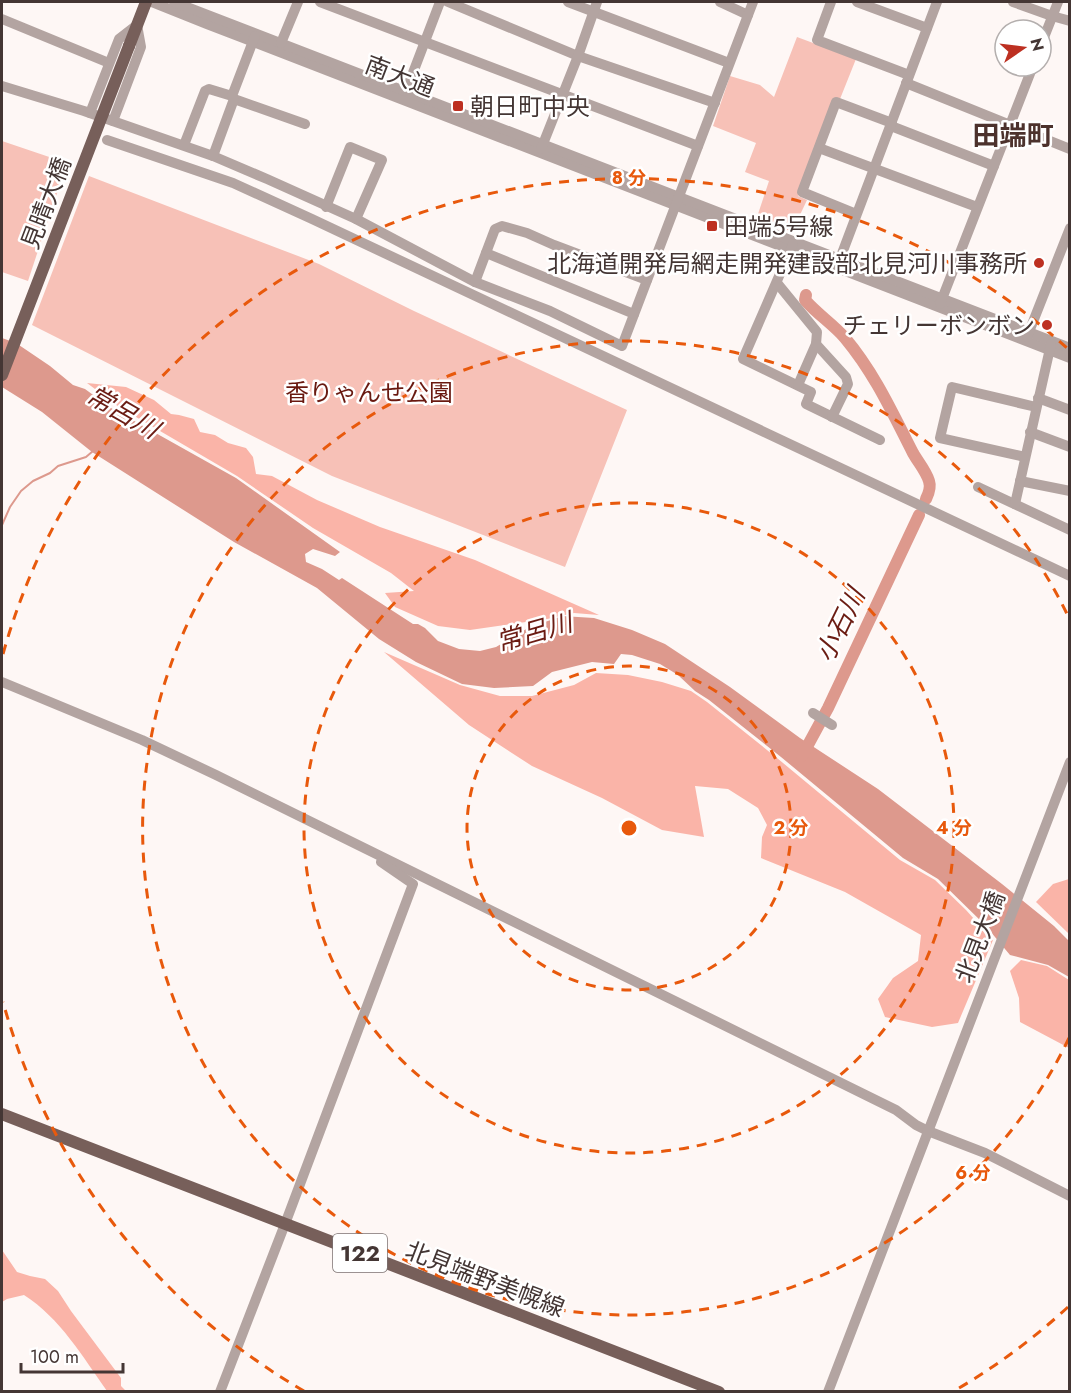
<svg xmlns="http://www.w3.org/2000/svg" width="1071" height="1393" font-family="Jost,'Noto Sans JP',sans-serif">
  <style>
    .green { fill: #f7c1b7 }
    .forest { fill: #fab4a8 }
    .water { fill: #dd998d }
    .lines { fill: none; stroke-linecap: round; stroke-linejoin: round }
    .stream { stroke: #dd998d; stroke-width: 2 }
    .river { stroke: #dd998d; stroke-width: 12 }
    .minor { stroke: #b3a4a1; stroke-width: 10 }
    .major { stroke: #775f5a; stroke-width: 12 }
    .major-bridge { stroke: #775f5a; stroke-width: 12 }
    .ring { fill: none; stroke: #e8590c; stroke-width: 3; stroke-dasharray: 10 8 }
    .poi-dot { fill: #bd3021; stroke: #fff; stroke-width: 2 }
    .labels { text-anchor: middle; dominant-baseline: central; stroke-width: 5; stroke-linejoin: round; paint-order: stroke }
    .shield { fill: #fff; stroke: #7c7271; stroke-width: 1.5 }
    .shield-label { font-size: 22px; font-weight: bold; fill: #443634 }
    .street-label { font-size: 24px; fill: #443634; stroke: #fff }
    .poi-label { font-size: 24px; fill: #443634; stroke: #fff; text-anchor: start }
    .park-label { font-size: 24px; fill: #691910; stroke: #fff }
    .water-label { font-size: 26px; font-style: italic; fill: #6b1c13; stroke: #fff }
    .quarter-label { font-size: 27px; font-weight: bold; fill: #4c322d; stroke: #fff }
    .centre { fill: #e8590c; stroke: #fff; stroke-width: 3 }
    .ring-label { font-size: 18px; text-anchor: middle; font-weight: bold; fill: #e8590c; stroke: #fff; stroke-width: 5; stroke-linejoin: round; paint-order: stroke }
  </style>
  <rect width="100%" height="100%" fill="#fef7f5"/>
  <!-- green -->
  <g class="green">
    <polygon points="797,37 856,59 840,99 836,98 798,196 807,200 792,232 757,217 769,181 745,172 756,143 713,126 730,76 760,85 774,97"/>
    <polygon points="2,141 67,163 28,281 2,272"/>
    <polygon points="89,176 319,264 414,311 627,410 565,567 332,476 32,325"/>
  </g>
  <!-- forest -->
  <g class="forest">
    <polygon points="87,383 126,387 154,400 171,414 179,415 194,419 200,432 215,435 228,443 246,448 253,457 256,474 272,476 317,500 380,527 475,560 599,615 574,613 547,619 470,630 438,626 395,607 385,593 414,591 391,573 313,528 237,476 119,407"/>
    <polygon points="384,652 460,685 500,696 532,696 574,685 596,673 628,675 662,682 691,691 707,702 777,758 900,860 935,880 966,910 993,940 958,1023 932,1027 885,1017 878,999 893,978 918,961 921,935 845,892 761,858 762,837 767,825 758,808 728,789 695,786 704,837 662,830 602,798 532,766 469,725"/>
    <polygon points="1069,879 1070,879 1069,934 1036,902 1053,884"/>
    <polygon points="1021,960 1047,966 1069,980 1069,1048 1020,1022 1019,998 1010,971"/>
    <path d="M2 1250 17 1272 30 1276 45 1279 58 1291 71 1311 121 1378V1386L126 1391H107C83 1357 60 1318 24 1295L7 1299 2 1302Z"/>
  </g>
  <!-- water -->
  <polygon class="water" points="2,338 16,343 50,366 73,385 85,389 111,408 236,478 340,552 335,556 313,549 305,554 306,562 322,569 339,580 342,578 413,624 418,624 425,628 438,641 459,649 480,651 496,647 528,628 562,616 594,618 632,630 665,644 730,687 800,738 878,789 1002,884 1054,926 1069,941 1069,977 1048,965 1010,955 985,925 938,879 903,858 781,757 709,700 695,691 678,675 660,664 632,655 621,654 614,664 592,662 552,672 533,686 494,688 462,684 416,662 379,639 317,588 234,542 92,452 42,412 2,387"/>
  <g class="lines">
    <!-- stream -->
    <polyline class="stream" points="2,525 10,507 21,491 33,481 50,473 58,466 86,457 93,451"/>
    <!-- river -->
    <g class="river">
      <path d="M806 295 805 300C817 314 833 324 845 338 875 374 892 412 913 453 918 462 926 471 929 481 931 487 929 493 926 499"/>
      <polyline points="802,756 828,708 919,515"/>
    </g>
    <!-- minor -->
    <g class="minor">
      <polyline points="152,2 207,24 1070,358"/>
      <polyline points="174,2 1070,348"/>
      <polyline points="320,2 698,146"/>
      <polyline points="448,2 578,56 715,103"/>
      <polyline points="568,2 729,63"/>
      <polyline points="720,2 748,15"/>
      <polyline points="831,2 817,40 909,75"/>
      <polyline points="857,2 927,28"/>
      <polyline points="1013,2 1052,16 1070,21"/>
      <polyline points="2,19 109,63"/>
      <polyline points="281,43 298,2"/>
      <polyline points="1041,45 1058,2"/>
      <polyline points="906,83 1070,149"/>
      <polyline points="2,86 84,111 213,156 267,179 356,219 475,282 550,311 622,346 753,2"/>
      <polyline points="406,91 440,2"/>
      <polyline points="234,99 305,124"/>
      <polyline points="90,113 119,39 137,25 141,47 113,121"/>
      <polyline points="891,126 994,166"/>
      <polyline points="107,140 233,183 312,219 1070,576"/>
      <polyline points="184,145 205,91 209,89 232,96"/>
      <polyline points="819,148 977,207"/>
      <polyline points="541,149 578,56 597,2"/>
      <polyline points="213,156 234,99 232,96 255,36"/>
      <polyline points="326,207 350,147 382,160 356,219"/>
      <polyline points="856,214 802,192 836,102 892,123"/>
      <polyline points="793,244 743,359 811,392 806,404 880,440"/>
      <polyline points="486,253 634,314"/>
      <polyline points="838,264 937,2"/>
      <polyline points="475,282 495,229 502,226 527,233 554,245 647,280"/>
      <polyline points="777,283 817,332 816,344 798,385"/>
      <polyline points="940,304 1033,66"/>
      <polyline points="1027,337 1070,228"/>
      <polyline points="816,344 846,377 848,384 832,417"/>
      <polyline points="1038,398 1070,410"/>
      <polyline points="1030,432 1070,447"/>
      <polyline points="1025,457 940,438 952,387 1036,407"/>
      <polyline points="1020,481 1070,491"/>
      <polyline points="978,487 1070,530"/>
      <polyline points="1015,504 1051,344"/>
      <polyline points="2,682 142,740 216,775 896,1110 916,1125 928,1131 985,1153 1070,1196"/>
      <polyline points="813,713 832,725"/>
      <polyline points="220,1392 285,1224 413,884 381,862"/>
      <polyline points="828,1392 1070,762"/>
    </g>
    <!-- major -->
    <g class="major">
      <polyline points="129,46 146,2"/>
      <polyline points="2,1114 719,1392"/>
    </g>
    <!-- major-bridge -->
    <polyline class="major-bridge" points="2,375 129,46"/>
  </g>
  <!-- distance rings -->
  <g class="ring">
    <circle cx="629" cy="828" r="162"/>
    <circle cx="629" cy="828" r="325"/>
    <path d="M1069 1038A487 487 0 1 1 1069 618"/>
    <path d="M1068 1307A650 650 0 0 1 954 1391M304 1391A650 650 0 0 1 3 1002M3 654A650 650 0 0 1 1068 349"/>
  </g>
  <!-- markers -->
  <g class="poi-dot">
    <rect x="452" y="100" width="12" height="12" rx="3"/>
    <rect x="706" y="220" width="12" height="12" rx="3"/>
    <circle cx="1039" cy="263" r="6"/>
    <circle cx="1047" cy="325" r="6"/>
  </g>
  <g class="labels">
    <!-- shield labels -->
    <rect class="shield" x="333" y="1234" width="54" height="38" rx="4.5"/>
    <g class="shield-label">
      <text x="360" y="1253">122</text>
    </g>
    <!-- street labels -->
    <g class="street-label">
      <text transform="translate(400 76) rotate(21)">南大通</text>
      <text transform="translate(46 203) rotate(-69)">見晴大橋</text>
      <text transform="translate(980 937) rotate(-69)">北見大橋</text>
      <text transform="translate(485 1279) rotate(21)">北見端野美幌線</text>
    </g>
    <!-- poi labels -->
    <g class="poi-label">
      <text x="470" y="106">朝日町中央</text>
      <text x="724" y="226">田端5号線</text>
      <text x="1027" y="263" text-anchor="end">北海道開発局網走開発建設部北見河川事務所</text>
      <text x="1035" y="325" text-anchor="end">チェリーボンボン</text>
    </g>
    <!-- park labels -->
    <g class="park-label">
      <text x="369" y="392">香りゃんせ公園</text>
    </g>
    <!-- water labels -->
    <g class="water-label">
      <text transform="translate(123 412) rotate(30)">常呂川</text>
      <text transform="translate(840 625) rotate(-64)">小石川</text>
      <text transform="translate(534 632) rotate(-16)">常呂川</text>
    </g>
    <!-- quarter labels -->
    <g class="quarter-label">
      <text x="1013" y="135">田端町</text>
    </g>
  </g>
  <circle cx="629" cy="828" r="9" class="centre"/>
  <g class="ring-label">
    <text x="629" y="184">8 分</text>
    <text x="791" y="834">2 分</text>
    <text x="954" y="834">4 分</text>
    <text x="973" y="1179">6 分</text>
  </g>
  <!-- border -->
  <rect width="1071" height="1393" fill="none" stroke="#443634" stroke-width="6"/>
  <!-- north arrow -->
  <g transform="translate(1023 48) rotate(76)"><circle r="28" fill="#ffffff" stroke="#b4afae" stroke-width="1.5"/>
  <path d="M0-4.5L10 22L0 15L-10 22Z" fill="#bd3021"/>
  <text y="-9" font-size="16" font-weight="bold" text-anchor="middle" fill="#443634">N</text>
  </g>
  <!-- scale -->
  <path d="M21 1363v9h102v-9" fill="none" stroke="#443634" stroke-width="3"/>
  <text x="30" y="1363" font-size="18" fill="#443634" stroke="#ffffff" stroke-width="4.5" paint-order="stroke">100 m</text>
</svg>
